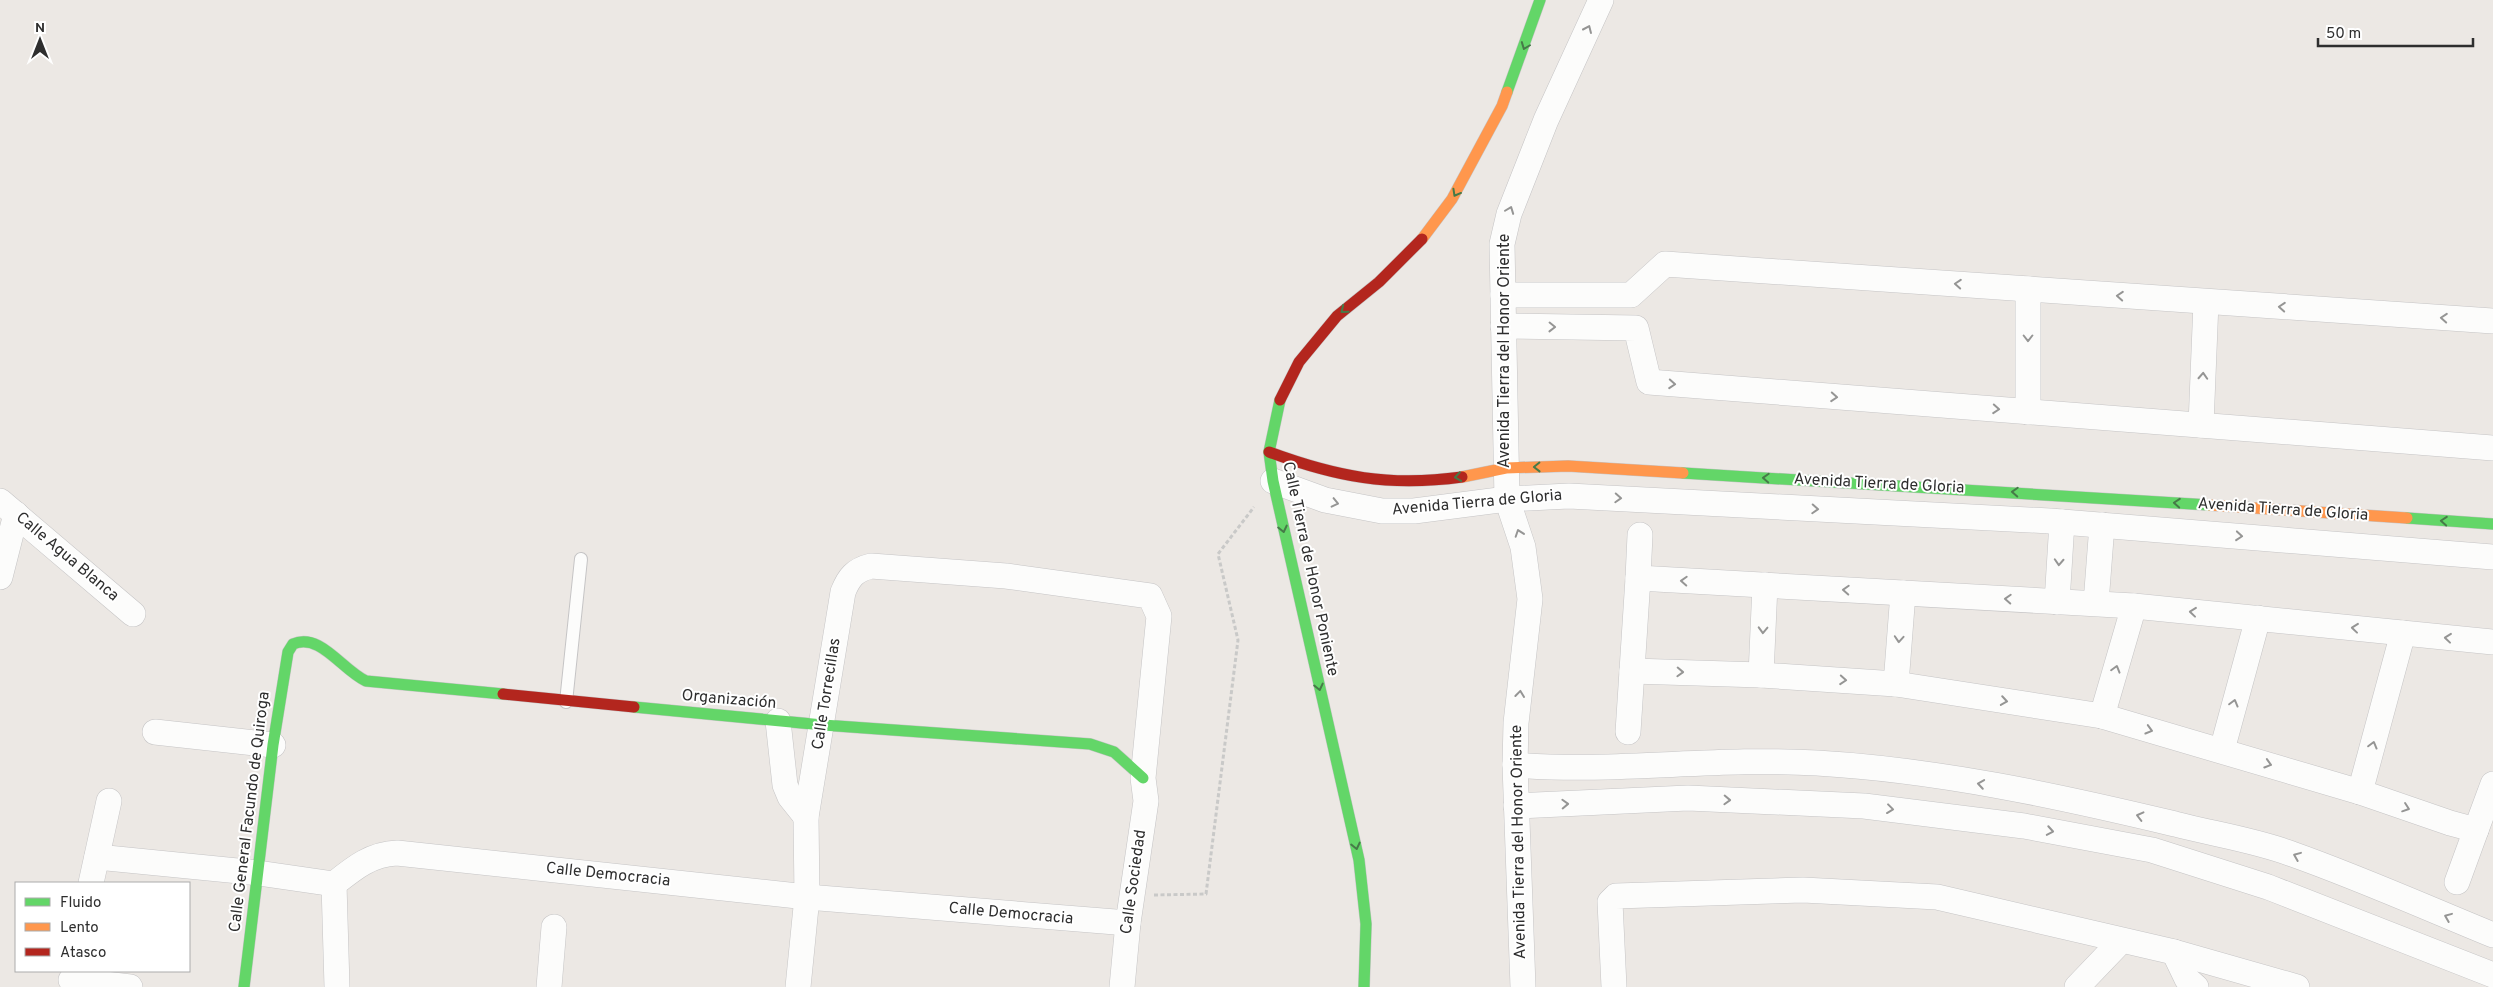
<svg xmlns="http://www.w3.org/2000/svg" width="2493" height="987" font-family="Overpass,sans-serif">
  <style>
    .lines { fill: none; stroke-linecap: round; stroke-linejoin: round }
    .lane-casing { stroke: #c5c4c5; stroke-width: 14 }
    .street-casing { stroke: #c5c4c5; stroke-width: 26 }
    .fast-casing { stroke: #c5c4c5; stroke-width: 12 }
    .slow-casing { stroke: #c5c4c5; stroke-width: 12 }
    .jam-casing { stroke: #c5c4c5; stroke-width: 12 }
    .path { stroke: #c9c9c8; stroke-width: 3; stroke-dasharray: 4 2.5; stroke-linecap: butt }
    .lane { stroke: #fcfcfb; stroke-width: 12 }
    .street { stroke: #fcfcfb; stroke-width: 25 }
    .fast { stroke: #63d668; stroke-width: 11 }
    .slow { stroke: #ff974d; stroke-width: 11 }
    .jam { stroke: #b3261e; stroke-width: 11 }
    .oneway { stroke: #959594 }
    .oneway2 { stroke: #467a48 }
    .labels { text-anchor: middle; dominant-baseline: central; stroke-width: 4; stroke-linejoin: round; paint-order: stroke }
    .street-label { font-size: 16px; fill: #2e2e2e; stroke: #fff }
  </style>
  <rect width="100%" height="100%" fill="#ece8e4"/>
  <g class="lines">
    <!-- lane casing -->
    <g class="lane-casing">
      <polyline id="lane" points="566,702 581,559"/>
    </g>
    <!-- street casing -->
    <g class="street-casing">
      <g id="street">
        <polyline points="2028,289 2028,412"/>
        <polyline points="1503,295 1631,295 1665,264 2493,321"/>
        <polyline points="1503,326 1636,328 1649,382 2493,448"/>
        <polyline points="2201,425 2206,302"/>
        <polyline points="1273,481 1325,500 1382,511 1414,511 1507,499 1569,496 2050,521 2493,557"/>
        <polyline points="0,501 133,614"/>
        <polyline points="0,577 16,514"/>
        <polyline points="1638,578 1640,535"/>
        <polyline points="2057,602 2062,522"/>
        <polyline points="2096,603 2102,525"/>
        <polyline points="1632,671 1761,675 1896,684 2102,716 2360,792 2450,823 2476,830 2493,784"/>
        <polyline points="1761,675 1765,585"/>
        <polyline points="1896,684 1903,593"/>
        <polyline points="2102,716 2134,606"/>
        <polyline points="778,721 785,785 790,797 806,817"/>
        <polyline points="155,732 273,745"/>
        <polyline points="1628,732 1638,578 2134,606 2493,642"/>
        <polyline points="2222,750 2258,618"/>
        <path d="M1515 765C1615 773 1716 757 1817 763 1938 770 2058 796 2175 824 2213 834 2255 840 2292 854 2360 878 2427 908 2493 935"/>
        <polyline points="2360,792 2403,633"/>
        <polyline points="1516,806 1688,798 1864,806 2024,826 2152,850 2268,887 2493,975"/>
        <path d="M97 857 258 873 334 884C354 868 371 854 397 853L807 897 1128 923"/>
        <polyline points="2457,882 2476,830"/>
        <polyline points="91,883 109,801"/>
        <polyline points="334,884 337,987"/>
        <polyline points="2174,952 2187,979 2196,987"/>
        <polyline points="71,980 130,987"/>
        <polyline points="549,987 554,927"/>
        <path d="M798 987 807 897 806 817 843 592C849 577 855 570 871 566L1006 576 1150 596 1159 616 1143 778 1146 801 1128 923 1122 987"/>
        <polyline points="1523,987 1515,765 1516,723 1530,599 1523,547 1507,499 1502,244 1509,214 1546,120 1601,0"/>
        <polyline points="1614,987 1610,902 1616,896 1803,890 1937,897 2174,952 2297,987"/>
        <polyline points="2077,987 2121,941"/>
      </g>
    </g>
    <!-- fast casing -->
    <g class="fast-casing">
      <g id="fast">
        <polyline points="1507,92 1540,0"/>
        <polyline points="1280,400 1269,452 1273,481 1359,860 1366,924 1364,987"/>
        <polyline points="1683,473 2209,505"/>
        <polyline points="2407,518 2493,524"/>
        <polyline points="634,707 823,725 1090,744 1114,752 1143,778"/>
        <path d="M244 987 273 745 288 652 293 644C320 632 342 670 366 681L503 694"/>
      </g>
    </g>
    <!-- slow casing -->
    <g class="slow-casing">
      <g id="slow">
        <polyline points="1422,239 1452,199 1502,106 1507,92"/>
        <polyline points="1462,477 1506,468 1568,466 1683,473"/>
        <polyline points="2209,505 2407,518"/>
      </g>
    </g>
    <!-- jam casing -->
    <g class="jam-casing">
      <g id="jam">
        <polyline points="1280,400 1299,362 1337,316 1379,282 1422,239"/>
        <path d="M1269 452C1337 477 1389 487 1462 477"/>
        <polyline points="503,694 634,707"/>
      </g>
    </g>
    <!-- path -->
    <polyline class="path" points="1154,895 1206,894 1238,640 1218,554 1254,507"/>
    <!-- lane -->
    <use href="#lane" class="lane"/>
    <!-- street -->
    <use href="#street" class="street"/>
    <!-- fast -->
    <use href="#fast" class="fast"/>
    <!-- slow -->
    <use href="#slow" class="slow"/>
    <!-- jam -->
    <use href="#jam" class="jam"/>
  </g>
  <!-- one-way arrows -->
  <defs><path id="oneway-chevron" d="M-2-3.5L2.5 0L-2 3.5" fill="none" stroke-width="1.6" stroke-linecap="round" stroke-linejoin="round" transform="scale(1.25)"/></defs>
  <g class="oneway">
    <use href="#oneway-chevron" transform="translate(1588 29) rotate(-66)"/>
    <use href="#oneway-chevron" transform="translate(1510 210) rotate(-69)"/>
    <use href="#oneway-chevron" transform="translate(1958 284) rotate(-176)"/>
    <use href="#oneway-chevron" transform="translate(2120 296) rotate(-176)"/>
    <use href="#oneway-chevron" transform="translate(2282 307) rotate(-176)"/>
    <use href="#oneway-chevron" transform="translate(2444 318) rotate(-176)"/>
    <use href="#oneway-chevron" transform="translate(1552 327) rotate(1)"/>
    <use href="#oneway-chevron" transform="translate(2028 338) rotate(90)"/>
    <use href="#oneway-chevron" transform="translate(2203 376) rotate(-87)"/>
    <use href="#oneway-chevron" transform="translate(1672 384) rotate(4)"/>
    <use href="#oneway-chevron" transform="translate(1834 397) rotate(4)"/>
    <use href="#oneway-chevron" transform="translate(1996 409) rotate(4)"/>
    <use href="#oneway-chevron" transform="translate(1618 498) rotate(3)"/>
    <use href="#oneway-chevron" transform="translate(1335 503) rotate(13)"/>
    <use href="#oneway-chevron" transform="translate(1815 509) rotate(3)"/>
    <use href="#oneway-chevron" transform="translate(1519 533) rotate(-109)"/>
    <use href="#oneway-chevron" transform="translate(2239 536) rotate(5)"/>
    <use href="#oneway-chevron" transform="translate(2059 562) rotate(93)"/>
    <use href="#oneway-chevron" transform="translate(1684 581) rotate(-177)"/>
    <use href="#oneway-chevron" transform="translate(1846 590) rotate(-177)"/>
    <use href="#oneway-chevron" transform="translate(2008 599) rotate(-177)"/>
    <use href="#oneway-chevron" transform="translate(2193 612) rotate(-174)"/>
    <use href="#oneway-chevron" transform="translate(2355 628) rotate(-174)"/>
    <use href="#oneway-chevron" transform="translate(1763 630) rotate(92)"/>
    <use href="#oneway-chevron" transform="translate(2448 638) rotate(-174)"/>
    <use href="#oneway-chevron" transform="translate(1899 639) rotate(94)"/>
    <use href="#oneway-chevron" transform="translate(2116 669) rotate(-74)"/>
    <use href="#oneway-chevron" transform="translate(1680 672) rotate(2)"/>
    <use href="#oneway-chevron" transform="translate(1843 680) rotate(4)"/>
    <use href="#oneway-chevron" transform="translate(1520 694) rotate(-83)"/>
    <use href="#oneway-chevron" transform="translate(2004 701) rotate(9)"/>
    <use href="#oneway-chevron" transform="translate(2234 703) rotate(-75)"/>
    <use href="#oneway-chevron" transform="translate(2149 730) rotate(16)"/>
    <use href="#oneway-chevron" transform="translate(2373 745) rotate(-75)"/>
    <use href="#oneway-chevron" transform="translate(2268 764) rotate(17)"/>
    <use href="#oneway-chevron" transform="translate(1981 784) rotate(-171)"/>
    <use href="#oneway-chevron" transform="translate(1727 800) rotate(2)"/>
    <use href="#oneway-chevron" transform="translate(1565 804) rotate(-2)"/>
    <use href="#oneway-chevron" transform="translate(2406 808) rotate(19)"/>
    <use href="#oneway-chevron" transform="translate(1890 809) rotate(7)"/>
    <use href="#oneway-chevron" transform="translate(2140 816) rotate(-166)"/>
    <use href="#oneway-chevron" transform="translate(2050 831) rotate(10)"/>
    <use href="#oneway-chevron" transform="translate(2297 856) rotate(-158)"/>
    <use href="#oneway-chevron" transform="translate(2448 917) rotate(-158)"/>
  </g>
  <g class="oneway2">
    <use href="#oneway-chevron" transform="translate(1525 46) rotate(111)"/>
    <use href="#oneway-chevron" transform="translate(1456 193) rotate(119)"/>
    <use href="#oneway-chevron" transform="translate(1344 310) rotate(141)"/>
    <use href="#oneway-chevron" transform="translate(1537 467) rotate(179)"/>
    <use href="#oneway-chevron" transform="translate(1458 477) rotate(172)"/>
    <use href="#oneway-chevron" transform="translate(1766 478) rotate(-177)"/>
    <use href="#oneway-chevron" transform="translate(2015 492) rotate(-177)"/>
    <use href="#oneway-chevron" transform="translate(2177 503) rotate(-176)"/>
    <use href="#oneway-chevron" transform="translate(2444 521) rotate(-176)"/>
    <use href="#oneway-chevron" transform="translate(1283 529) rotate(77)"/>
    <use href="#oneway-chevron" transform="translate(1319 687) rotate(77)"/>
    <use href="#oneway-chevron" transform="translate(1356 846) rotate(77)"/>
  </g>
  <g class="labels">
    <!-- street labels -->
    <g class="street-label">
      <text transform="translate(1505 351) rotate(-90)">Avenida Tierra del Honor Oriente</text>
      <text transform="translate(1879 484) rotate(3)">Avenida Tierra de Gloria</text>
      <text transform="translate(1477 503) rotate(-5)">Avenida Tierra de Gloria</text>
      <text transform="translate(2283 510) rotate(4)">Avenida Tierra de Gloria</text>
      <text transform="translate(67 557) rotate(40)">Calle Agua Blanca</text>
      <text transform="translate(1310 569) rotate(78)">Calle Tierra de Honor Poniente</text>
      <text transform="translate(827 694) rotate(-81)">Calle Torrecillas</text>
      <text transform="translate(729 700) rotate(5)">Organización</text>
      <text transform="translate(250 812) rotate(-83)">Calle General Facundo de Quiroga</text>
      <text transform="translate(1519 842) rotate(-91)">Avenida Tierra del Honor Oriente</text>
      <text transform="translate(608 875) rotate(6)">Calle Democracia</text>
      <text transform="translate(1134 882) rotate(-82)">Calle Sociedad</text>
      <text transform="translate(1011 914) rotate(5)">Calle Democracia</text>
    </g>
  </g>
  <!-- legend -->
  <rect x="15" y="882" width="175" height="90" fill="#ffffff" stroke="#ababab"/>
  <rect x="25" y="898" width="25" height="8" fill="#63d668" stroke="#ababab"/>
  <text x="60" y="907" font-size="15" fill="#2e2e2e">Fluido</text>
  <rect x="25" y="923" width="25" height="8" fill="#ff974d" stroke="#ababab"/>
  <text x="60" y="932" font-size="15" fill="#2e2e2e">Lento</text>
  <rect x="25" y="948" width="25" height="8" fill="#b3261e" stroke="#ababab"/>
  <text x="60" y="957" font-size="15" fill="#2e2e2e">Atasco</text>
  <!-- north arrow -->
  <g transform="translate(40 40)" stroke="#ffffff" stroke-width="4" paint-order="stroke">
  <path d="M0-4L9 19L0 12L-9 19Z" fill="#2e2e2e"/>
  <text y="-8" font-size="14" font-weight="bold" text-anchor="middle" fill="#2e2e2e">N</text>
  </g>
  <!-- scale -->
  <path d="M2318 38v8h155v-8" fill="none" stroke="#2e2e2e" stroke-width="2.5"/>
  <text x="2326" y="38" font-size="15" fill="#2e2e2e" stroke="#ffffff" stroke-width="4" paint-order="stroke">50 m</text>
</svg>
